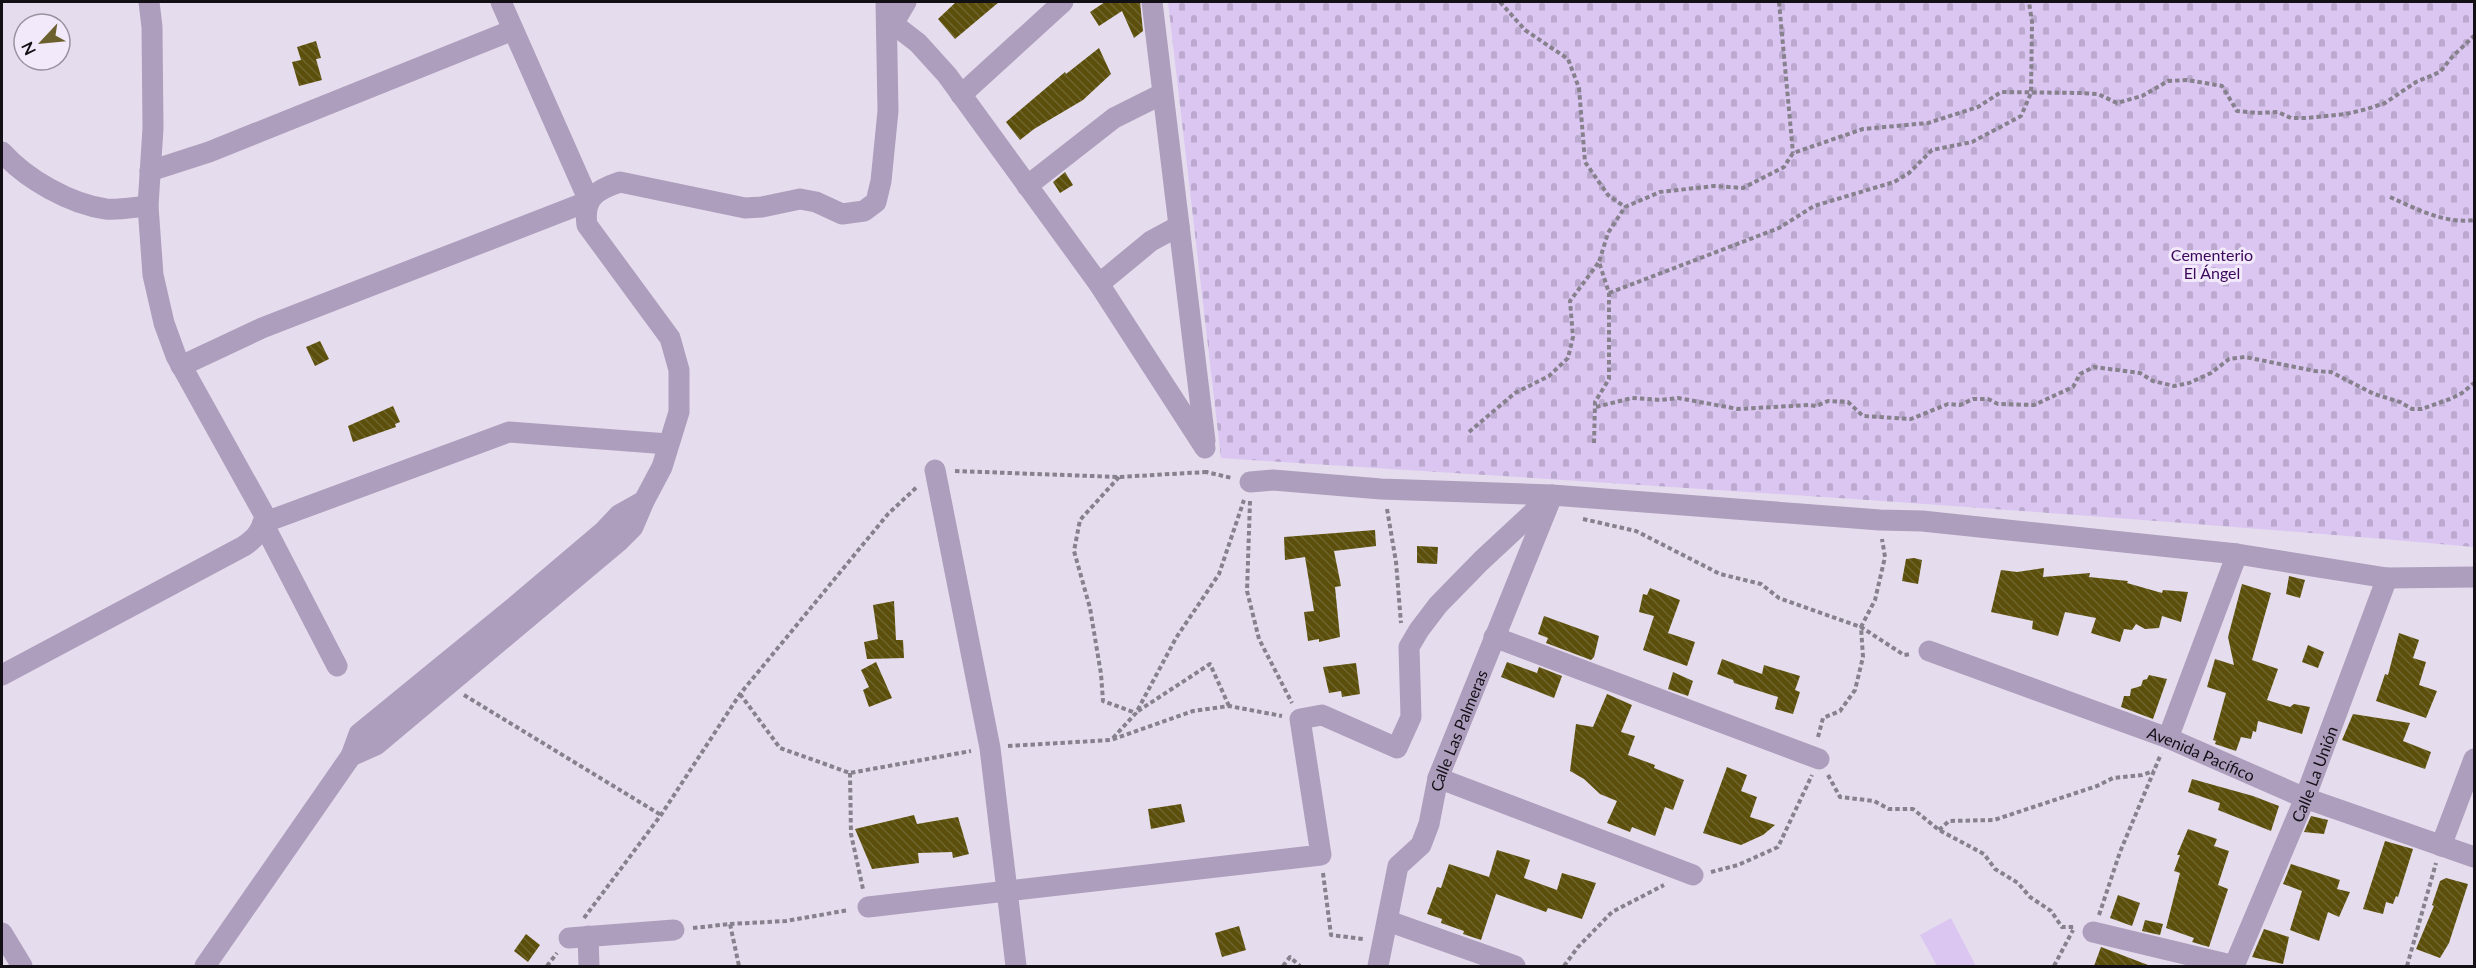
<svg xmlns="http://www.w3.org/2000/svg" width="2476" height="968" font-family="Lato,sans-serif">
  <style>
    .cemetery { fill: url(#cemetery-stones) }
    .pitch { fill: #dbc6f2 }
    .building { fill: url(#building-back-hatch) }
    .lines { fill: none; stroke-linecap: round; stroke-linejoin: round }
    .path { stroke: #87818d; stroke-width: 4; stroke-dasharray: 4.5 3; stroke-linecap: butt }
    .minor { stroke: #ad9ebd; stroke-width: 21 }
    .labels { text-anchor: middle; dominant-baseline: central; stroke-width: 6; stroke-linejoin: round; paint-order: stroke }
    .park-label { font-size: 16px; fill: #3b085c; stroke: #f2eafa }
    .street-label { font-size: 16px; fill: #120f15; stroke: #f2eafa }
  </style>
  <defs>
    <pattern id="cemetery-stones" width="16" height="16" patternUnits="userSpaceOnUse" patternTransform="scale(1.5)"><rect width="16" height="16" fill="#dbc6f2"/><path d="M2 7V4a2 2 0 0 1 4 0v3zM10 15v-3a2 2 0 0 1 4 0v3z" fill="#bba9cf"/></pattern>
    <pattern id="building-back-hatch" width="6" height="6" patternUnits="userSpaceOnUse" patternTransform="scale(1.5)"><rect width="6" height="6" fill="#5c4f0b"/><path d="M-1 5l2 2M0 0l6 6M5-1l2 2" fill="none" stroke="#6e642e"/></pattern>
  </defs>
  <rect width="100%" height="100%" fill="#e5dded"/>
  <!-- cemetery -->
  <path class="cemetery" d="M1168 2H2474V547C2057 510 1639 485 1221 458Z"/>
  <!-- pitch -->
  <polygon class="pitch" points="1951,918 1976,966 1937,966 1920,935"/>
  <!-- building -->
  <g class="building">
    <polygon points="956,2 999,2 955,39 938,19"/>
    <polygon points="1105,2 1140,2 1143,31 1134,38 1122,11 1099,26 1090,12"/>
    <polygon points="316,41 321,58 316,59 322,80 299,86 292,62 301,60 297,47"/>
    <polygon points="1099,48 1111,74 1083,100 1034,129 1020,140 1006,122 1065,72 1066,74"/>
    <polygon points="1065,172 1073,185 1060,193 1053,182"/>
    <polygon points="320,341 329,359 315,366 306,347"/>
    <polygon points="393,406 400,422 395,424 396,427 353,442 348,426"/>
    <polygon points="1375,530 1376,546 1334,551 1341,586 1335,587 1340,637 1319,642 1319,639 1308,641 1304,612 1314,611 1305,557 1285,560 1284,537"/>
    <polygon points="1417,546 1438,547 1437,564 1417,563"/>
    <polygon points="1914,558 1922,560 1918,584 1902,581 1906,559"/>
    <polygon points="2044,568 2043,577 2090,573 2089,577 2128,581 2127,583 2162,593 2163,590 2188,592 2181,622 2162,616 2159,628 2145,629 2136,624 2132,630 2124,629 2120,642 2091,633 2096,618 2065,612 2058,636 2032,629 2033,621 1991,612 2001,570 2017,572"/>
    <polygon points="2289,576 2305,580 2300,598 2286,594"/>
    <polygon points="2242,584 2271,593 2252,660 2278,669 2267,700 2290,707 2294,704 2310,707 2302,734 2258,721 2256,732 2253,731 2251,739 2241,737 2236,751 2215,744 2216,741 2213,740 2226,693 2207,687 2215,659 2234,665 2228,637"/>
    <polygon points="1650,588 1680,600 1668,633 1695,642 1687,666 1643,650 1654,616 1639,612 1643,594 1647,595"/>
    <polygon points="894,601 896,640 903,640 904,658 867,659 864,642 878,639 873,605"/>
    <polygon points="1544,616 1599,636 1594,657 1591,660 1546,643 1548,638 1538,634"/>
    <polygon points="2399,633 2419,640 2413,658 2426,662 2419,685 2437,691 2426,718 2376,701 2385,674 2388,675"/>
    <polygon points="2308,645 2324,652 2318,668 2302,662"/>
    <polygon points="1722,659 1762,674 1764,665 1800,676 1795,690 1800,692 1793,714 1775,709 1778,697 1734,683 1733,680 1717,674"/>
    <polygon points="876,662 892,698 869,707 863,690 869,687 861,670"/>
    <polygon points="1507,662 1537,673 1539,667 1562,676 1554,698 1501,677"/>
    <polygon points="1356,663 1360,694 1342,697 1341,691 1329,693 1323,667"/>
    <polygon points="1673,672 1693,681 1688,696 1668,689"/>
    <polygon points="2149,675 2167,679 2153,719 2121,707 2124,696 2130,696 2131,689 2141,686 2143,680 2147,679"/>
    <polygon points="1607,694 1632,705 1621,732 1635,736 1628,755 1655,765 1654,768 1684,780 1673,810 1665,807 1655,836 1632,827 1630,832 1607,823 1617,801 1600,794 1584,779 1570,771 1576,724 1593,727"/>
    <polygon points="2353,714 2410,723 2403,741 2431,752 2425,769 2342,740"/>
    <polygon points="1727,767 1747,775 1741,791 1757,797 1750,817 1775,825 1763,835 1741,845 1703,833"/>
    <polygon points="2192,779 2253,796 2279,806 2271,831 2218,810 2220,803 2188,792"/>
    <polygon points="1181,804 1185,822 1151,829 1148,809"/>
    <polygon points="914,815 917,824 958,817 969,854 953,858 952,852 918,853 919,863 872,869 855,829"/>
    <polygon points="2311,816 2328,820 2324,834 2304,832"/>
    <polygon points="2188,829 2217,839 2214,846 2229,851 2218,885 2228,889 2209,947 2192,942 2194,938 2166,928 2180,873 2174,871 2180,855 2177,855"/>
    <polygon points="2385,841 2413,849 2398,897 2396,896 2393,904 2386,902 2383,914 2363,909"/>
    <polygon points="1497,850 1530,860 1524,878 1557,890 1562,873 1596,883 1582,919 1548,908 1546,912 1496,894 1481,940 1463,934 1464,931 1441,923 1442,919 1427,914 1437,887 1441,888 1449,864 1489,877"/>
    <polygon points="2291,864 2340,880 2337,889 2350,892 2339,917 2328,912 2319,941 2290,930 2302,891 2283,884"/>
    <polygon points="2446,878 2468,884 2449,943 2440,958 2416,949 2434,906 2432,905 2440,881"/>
    <polygon points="2118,895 2140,903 2132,926 2110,918"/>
    <polygon points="2145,920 2163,924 2160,935 2142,931"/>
    <polygon points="1239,926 1246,950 1222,957 1215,933"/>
    <polygon points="2264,929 2289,937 2283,964 2252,957"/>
    <polygon points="526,934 540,945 528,962 514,951"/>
    <polygon points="2101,947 2148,965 2147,966 2094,966"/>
  </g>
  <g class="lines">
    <!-- path -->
    <g class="path">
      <polyline points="1500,2 1525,30 1568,59 1579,88 1585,162 1608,195 1625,207"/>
      <polyline points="1779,2 1793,153"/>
      <path d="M2390 197C2416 209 2445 224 2474 220"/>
      <polyline points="1609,293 1779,228 1814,206 1894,182 1909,173 1932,150 1972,142 2021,116 2031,93 2032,22 2029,2"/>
      <polyline points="1596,407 1632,398 1661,400 1678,398 1738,409 1810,405 1816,406 1828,401 1848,402 1863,416 1911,419 1948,404 1960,405 1973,399 1988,399 1998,404 2034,405 2073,387 2080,374 2094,367 2140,373 2153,381 2174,386 2189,383 2211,373 2229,359 2245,357 2315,371 2331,372 2374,394 2400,402 2412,409 2422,409 2450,399 2462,393 2474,383"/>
      <polyline points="1469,432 1515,393 1549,376 1568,358 1573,337 1570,301 1599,262"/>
      <polyline points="1594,443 1595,402 1609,379 1609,293 1599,262 1608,233 1625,207 1660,192 1714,186 1743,188 1784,167 1793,153 1863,129 1928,123 1978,107 2001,92 2081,93 2098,94 2117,103 2142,96 2168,81 2187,80 2222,86 2237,111 2257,113 2278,112 2291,118 2306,118 2346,114 2367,109 2385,103 2416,82 2440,72 2452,57 2474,36"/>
      <polyline points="1206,470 1206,472 1232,478"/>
      <polyline points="955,471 1119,477 1206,472"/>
      <polyline points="1119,477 1080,520 1074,551 1090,608 1101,674 1103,701 1136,713"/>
      <polyline points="1250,501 1247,591 1259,639 1292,703"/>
      <polyline points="1387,509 1396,562 1401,623"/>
      <polyline points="1583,519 1636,531 1720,574 1761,584 1779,598 1861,627 1904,655 1911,654"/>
      <polyline points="740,694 780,748 850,773 971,751"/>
      <polyline points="464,695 661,815"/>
      <polyline points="1138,711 1210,664 1229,706"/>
      <polyline points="1818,737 1823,718 1840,711 1855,690 1863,657 1861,627 1875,600 1885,557 1882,539"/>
      <polyline points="1113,738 1136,713 1176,638 1219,574 1244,500"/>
      <polyline points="1008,746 1111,740 1193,711 1229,706 1282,716"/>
      <polyline points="850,773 851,834 863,889"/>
      <polyline points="1828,775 1840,797 1874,801 1889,809 1913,809 1939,830 1984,854 1995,869 2018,883 2030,897 2051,911 2062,927 2074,927"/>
      <polyline points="1939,830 1949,821 1994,820 2097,786 2113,778 2142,775 2154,771"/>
      <polyline points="1711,872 1738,865 1778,847 1812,775"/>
      <polyline points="1323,873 1331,935 1363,939"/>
      <polyline points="2099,915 2120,852 2161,754"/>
      <polyline points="584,918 661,815 740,694 888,514 918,486"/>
      <polyline points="730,924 786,921 849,910"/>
      <polyline points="693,928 730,924 739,966"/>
      <polyline points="547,966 557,953"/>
      <polyline points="1283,966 1290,957 1300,966"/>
      <polyline points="1564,966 1578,947 1612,912 1664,885"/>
      <polyline points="2054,966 2073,930"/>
      <polyline points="2407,966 2436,863"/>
    </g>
    <!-- minor -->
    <g class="minor">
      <polyline points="1152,2 1205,441"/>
      <polyline points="887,19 918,43 947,75 1099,284 1205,448"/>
      <polyline points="893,24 906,2"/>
      <polyline points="961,95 1063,2"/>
      <path d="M2 152C26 179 70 204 106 209 120 210 135 207 148 206"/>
      <polyline points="150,171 209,152 513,30"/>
      <polyline points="1027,186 1114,118 1162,94"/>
      <polyline points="1099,284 1151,241 1179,226"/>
      <polyline points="181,366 262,328 589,201 501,2"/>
      <polyline points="935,470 990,748 1016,966"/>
      <polyline points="1250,482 1273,480 1381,489 1552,495 1880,520 1922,521 2237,554 2387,578 2474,577"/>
      <polyline points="1494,637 1819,759"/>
      <path id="s1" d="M1929 651 2168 738 2305 798 2474 857"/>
      <polyline points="337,666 263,523 509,432 668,444"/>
      <path d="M2 675 244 546C257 537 261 531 265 516L176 356 164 323 153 275 148 206 153 128 152 27 149 2"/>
      <polyline points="2168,738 2237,554"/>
      <path d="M351 756 376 745 618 542 633 527 644 501 662 467 679 412V370L670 338 587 225C583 198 596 190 620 182L745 208 762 207 800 199 816 202 842 214 864 211 876 202 881 181 888 111 886 2"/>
      <polyline points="1438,778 1693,875"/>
      <polyline points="2441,846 2474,759"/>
      <polyline points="868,907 1321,855 1300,719 1322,715 1397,748 1411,717 1409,647 1419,630 1438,605 1481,561 1552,495"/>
      <polyline points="1388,921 1515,966"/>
      <polyline points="2093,932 2235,966"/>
      <polyline points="2,933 22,966"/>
      <polyline points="588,936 589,966"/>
      <polyline points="569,938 674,930"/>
      <polyline points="205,966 351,756 359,734 518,604 604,531 619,515 644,501"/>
      <path id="s2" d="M1378 966 1398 866 1421 845 1429 824 1438 778 1550 501"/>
      <path id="s3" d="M2234 966 2305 798 2387 578"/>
    </g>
  </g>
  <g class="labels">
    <!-- park labels -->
    <g class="park-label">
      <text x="2212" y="254">Cementerio<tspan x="2212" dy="18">El Ángel</tspan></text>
    </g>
    <!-- street labels -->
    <g class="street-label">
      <text stroke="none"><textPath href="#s2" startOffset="254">Calle Las Palmeras</textPath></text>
      <text stroke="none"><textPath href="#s1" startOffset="291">Avenida Pacífico</textPath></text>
      <text stroke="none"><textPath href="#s3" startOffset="208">Calle La Unión</textPath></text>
    </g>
  </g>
  <!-- border -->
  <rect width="2476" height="968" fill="none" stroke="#120f15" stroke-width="6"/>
  <!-- north arrow -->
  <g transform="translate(42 42) rotate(244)"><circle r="28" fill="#f2eafa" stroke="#98929e" stroke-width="1.5"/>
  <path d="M0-4.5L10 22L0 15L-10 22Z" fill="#6c612e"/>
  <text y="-9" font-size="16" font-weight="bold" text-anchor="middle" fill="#120f15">N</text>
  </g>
</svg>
